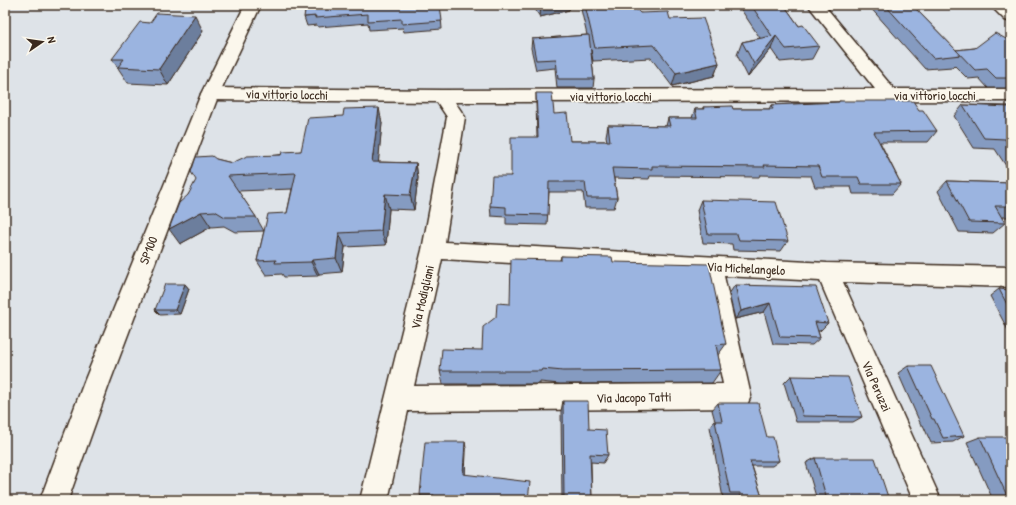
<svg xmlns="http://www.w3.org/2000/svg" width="1016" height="505" font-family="'Patrick Hand',sans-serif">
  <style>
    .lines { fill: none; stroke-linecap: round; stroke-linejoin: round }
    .minor-casing { stroke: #3b2a1e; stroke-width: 3 }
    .major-casing { stroke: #3b2a1e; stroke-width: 3 }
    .minor { fill: #fbf7ec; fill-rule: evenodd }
    .major { fill: #fbf7ec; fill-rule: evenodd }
    .wall { fill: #859bc1; stroke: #3b2a1e; fill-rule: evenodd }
    .shaded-wall { fill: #6c7e9d; stroke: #3b2a1e }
    .building { fill: #9bb4e0; stroke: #3b2a1e }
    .labels { text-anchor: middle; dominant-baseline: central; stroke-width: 3; stroke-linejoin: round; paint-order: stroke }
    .street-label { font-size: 13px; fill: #3b2a1e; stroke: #fbf7ec }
  </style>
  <rect width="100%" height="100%" fill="#dee3e8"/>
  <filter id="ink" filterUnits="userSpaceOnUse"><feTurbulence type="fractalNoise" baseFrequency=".025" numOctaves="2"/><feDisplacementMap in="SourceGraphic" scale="8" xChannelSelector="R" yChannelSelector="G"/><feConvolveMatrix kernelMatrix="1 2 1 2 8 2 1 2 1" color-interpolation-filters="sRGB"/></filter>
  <g filter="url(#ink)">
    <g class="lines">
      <!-- minor casing -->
      <g class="minor-casing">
        <g id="minor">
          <path d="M808 5H824L894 89H1011V101L455 102 465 117 445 242 827 263 1011 267V287L843 282 941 500H913L820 281 724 276 751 396 747 405 738 408 408 411 388 500H360L422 250 447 117 437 102 210 100 204 98 201 94 204 90 210 88 442 90 875 89ZM442 259 701 274 723 384 414 386Z"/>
          <polygon points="990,5 1007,5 1011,9 1011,22 1005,20"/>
        </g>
      </g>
      <!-- major casing -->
      <g class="major-casing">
        <polygon id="major" points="245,5 261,5 219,94 110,382 68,500 40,500 84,382 201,94"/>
      </g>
      <!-- minor -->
      <use href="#minor" class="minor"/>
      <!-- major -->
      <use href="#major" class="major"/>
    </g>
    <!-- wall -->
    <g class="wall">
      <polygon points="440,5 442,29 404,32 403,28 369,30 368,23 318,27 317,25 307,26 304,17"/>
      <polygon points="532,5 570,5 569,10 540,17"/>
      <polygon points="580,5 632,5 640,13 670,19 719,63 714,76 672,86 651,58 593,61 591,50 594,79 593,88 557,88 555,68 536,70 531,48 532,39 587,35"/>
      <polygon points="738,5 784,5 799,26 819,46 812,59 780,62 771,49 748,77 737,55 742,42 760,38"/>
      <polygon points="868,5 912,5 956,50 975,48 1006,39 1011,37 1011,88 988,88 979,78 968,79 954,65 952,67 925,69"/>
      <polygon points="203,31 168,85 128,83 112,59"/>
      <polygon points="536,93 554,114 570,141 607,141 606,136 608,125 666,126 668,118 692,118 695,109 703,109 703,107 733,109 769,109 771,105 838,102 839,101 919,110 937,131 928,142 880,142 901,184 892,194 853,194 851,187 815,187 811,176 760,175 759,177 650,176 649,179 614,178 617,198 614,208 585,208 583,192 549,192 547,225 506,224 506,217 491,216 490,206 537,137 536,103"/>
      <polygon points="963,105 1010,106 1011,105 1011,169 1008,169 995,149 974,148 954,116"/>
      <path d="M382 123 378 162 416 163 418 178 414 210 389 209 386 245 345 247 342 272 319 274 318 276 284 277 282 274 266 275 257 261 264 231 235 232 224 226 211 227 180 244 188 195 216 159 232 163 301 151ZM292 189 287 213 264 231 256 217 238 191Z"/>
      <polygon points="947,181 1011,183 1011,217 1002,217 1005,223 993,233 959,232 938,191"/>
      <polygon points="701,200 788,241 781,251 733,250 732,244 703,243 697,210"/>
      <polygon points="561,256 613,262 726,344 718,355 721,370 712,383 560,384 540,382 540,384 443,384 440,371 482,350 496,317 510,304 560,260"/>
      <polygon points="185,284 189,289 180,314 160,315 155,310"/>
      <polygon points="735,285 828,323 820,331 818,331 820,338 812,345 773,344 764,312 735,319 729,294"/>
      <polygon points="999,289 1011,290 1011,332 1009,332 990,296"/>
      <polygon points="908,366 964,436 953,442 931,443 923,425 921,425 898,373"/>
      <polygon points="791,376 862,417 853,422 796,422 784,383"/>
      <polygon points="563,401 589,429 608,455 603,463 591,462 592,500 562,500 561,411"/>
      <polygon points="718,403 767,437 779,461 772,466 752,466 763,500 733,500 733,498 723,498 710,427 715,421 712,410"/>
      <polygon points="980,437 1011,500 993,500 967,442"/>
      <polygon points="466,448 465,474 434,499 423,499 420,495"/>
      <polygon points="815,458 889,500 817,500 806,463"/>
    </g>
    <!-- shaded-wall -->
    <g class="shaded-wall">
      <polygon points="541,5 570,5 569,10 540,17"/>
      <polygon points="195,15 203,31 168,85 159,69"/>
      <polygon points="776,36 771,49 748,77 754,64"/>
      <polygon points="719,63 714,76 672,86 676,73"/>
      <polygon points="379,108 382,123 377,178 372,162"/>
      <polygon points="416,163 418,178 414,210 410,195"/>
      <polygon points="385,194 389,209 386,245 381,231"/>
      <polygon points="201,212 211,227 180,244 169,229"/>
      <polygon points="339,233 345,247 342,272 336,258"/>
      <polygon points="312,260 319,274 318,276 311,262"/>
      <polygon points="185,284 189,289 180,314 175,310"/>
      <polygon points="770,303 764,312 735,319 741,311"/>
      <polygon points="465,442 466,448 465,479 463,474"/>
    </g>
    <!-- building -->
    <g class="building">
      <polygon points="306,5 440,5 442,21 402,24 402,19 368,21 368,14 315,18 316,16 304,17"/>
      <polygon points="585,5 632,5 640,13 668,12 670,19 703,18 719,63 676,73 654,45 595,48"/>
      <polygon points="751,5 784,5 799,26 803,25 819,46 786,49 776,36 754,64 742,42 772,36"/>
      <polygon points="885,5 912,5 961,55 933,58"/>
      <polygon points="157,13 195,15 159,69 118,67 124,59 112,59 140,22 150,23"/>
      <polygon points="995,33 1006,39 1010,36 1011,37 1011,78 996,78 987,69 975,70 956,50 975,48"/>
      <polygon points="589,35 594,79 558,79 556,59 536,60 532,39"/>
      <polygon points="536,93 552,93 554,114 567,113 570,141 610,141 608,125 670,126 668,118 697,118 695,109 704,109 703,107 732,106 733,109 773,109 771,105 839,102 839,101 913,101 919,110 923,110 937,131 874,132 901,184 861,184 858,177 822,177 818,166 764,165 765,167 652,166 652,169 612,168 617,198 587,198 585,182 549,182 548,215 506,214 506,207 490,206 492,176 511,176 511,137 538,137"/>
      <polygon points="963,105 1011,107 1011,147 1005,139 984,138"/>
      <polygon points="379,108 372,162 416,163 410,195 385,194 381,231 339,233 336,258 312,260 311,262 275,263 276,260 257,261 268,214 287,213 296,173 228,176 256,217 225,217 215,211 201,212 169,229 179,203 188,195 196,180 191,172 196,157 212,156 216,159 232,163 247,156 281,155 282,152 301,151 308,118 343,116 344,109"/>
      <polygon points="947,181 1011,183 1011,206 995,206 1005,223 969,222"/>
      <polygon points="701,200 776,202 788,241 739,240 737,234 708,234"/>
      <polygon points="561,256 612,257 613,262 709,264 726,344 716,345 721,370 563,371 542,369 541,371 440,371 442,349 482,350 483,327 496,317 497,303 510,304 511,259 561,260"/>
      <polygon points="165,284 185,284 175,310 155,310"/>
      <polygon points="735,285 816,287 828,323 815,322 820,338 780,337 770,303 741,311"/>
      <polygon points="999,289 1011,290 1011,312"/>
      <polygon points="908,366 931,366 964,436 943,438 934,419 932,419"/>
      <polygon points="791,376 848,377 862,417 803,416"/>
      <polygon points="563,401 588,401 589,429 606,430 608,455 590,454 592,500 564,500"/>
      <polygon points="718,403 758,403 767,437 773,437 779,461 750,461 763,500 741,500 740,493 730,493 715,421 722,421"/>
      <polygon points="980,437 1011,437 1011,500 1009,500"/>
      <polygon points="425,442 465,442 463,474 530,482 528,500 434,500 434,495 420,495"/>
      <polygon points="815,458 875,458 889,500 827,500"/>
    </g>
  </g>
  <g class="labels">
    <!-- street labels -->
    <g class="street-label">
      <text transform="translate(287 94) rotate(1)">via vittorio locchi</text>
      <text x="935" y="95">via vittorio locchi</text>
      <text x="611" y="96">via vittorio locchi</text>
      <text transform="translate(148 250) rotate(-69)">SP100</text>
      <text transform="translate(746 268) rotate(3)">Via Michelangelo</text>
      <text transform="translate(422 297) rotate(-77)">Via Modigliani</text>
      <text transform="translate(877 386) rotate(66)">Via Peruzzi</text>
      <text transform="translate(634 397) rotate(-1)">Via Jacopo Tatti</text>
    </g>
  </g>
  <!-- margin -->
  <rect width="1016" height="505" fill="none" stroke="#fbf7ec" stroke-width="20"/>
  <rect x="10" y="10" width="996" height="485" fill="none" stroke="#3b2a1e" stroke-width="1.5" filter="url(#ink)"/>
  <!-- north arrow -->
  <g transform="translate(42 42) rotate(77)" stroke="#fbf7ec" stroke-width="3" paint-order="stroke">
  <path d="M0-3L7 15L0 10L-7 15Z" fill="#3b2a1e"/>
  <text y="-6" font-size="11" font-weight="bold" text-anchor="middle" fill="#3b2a1e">N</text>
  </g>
</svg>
